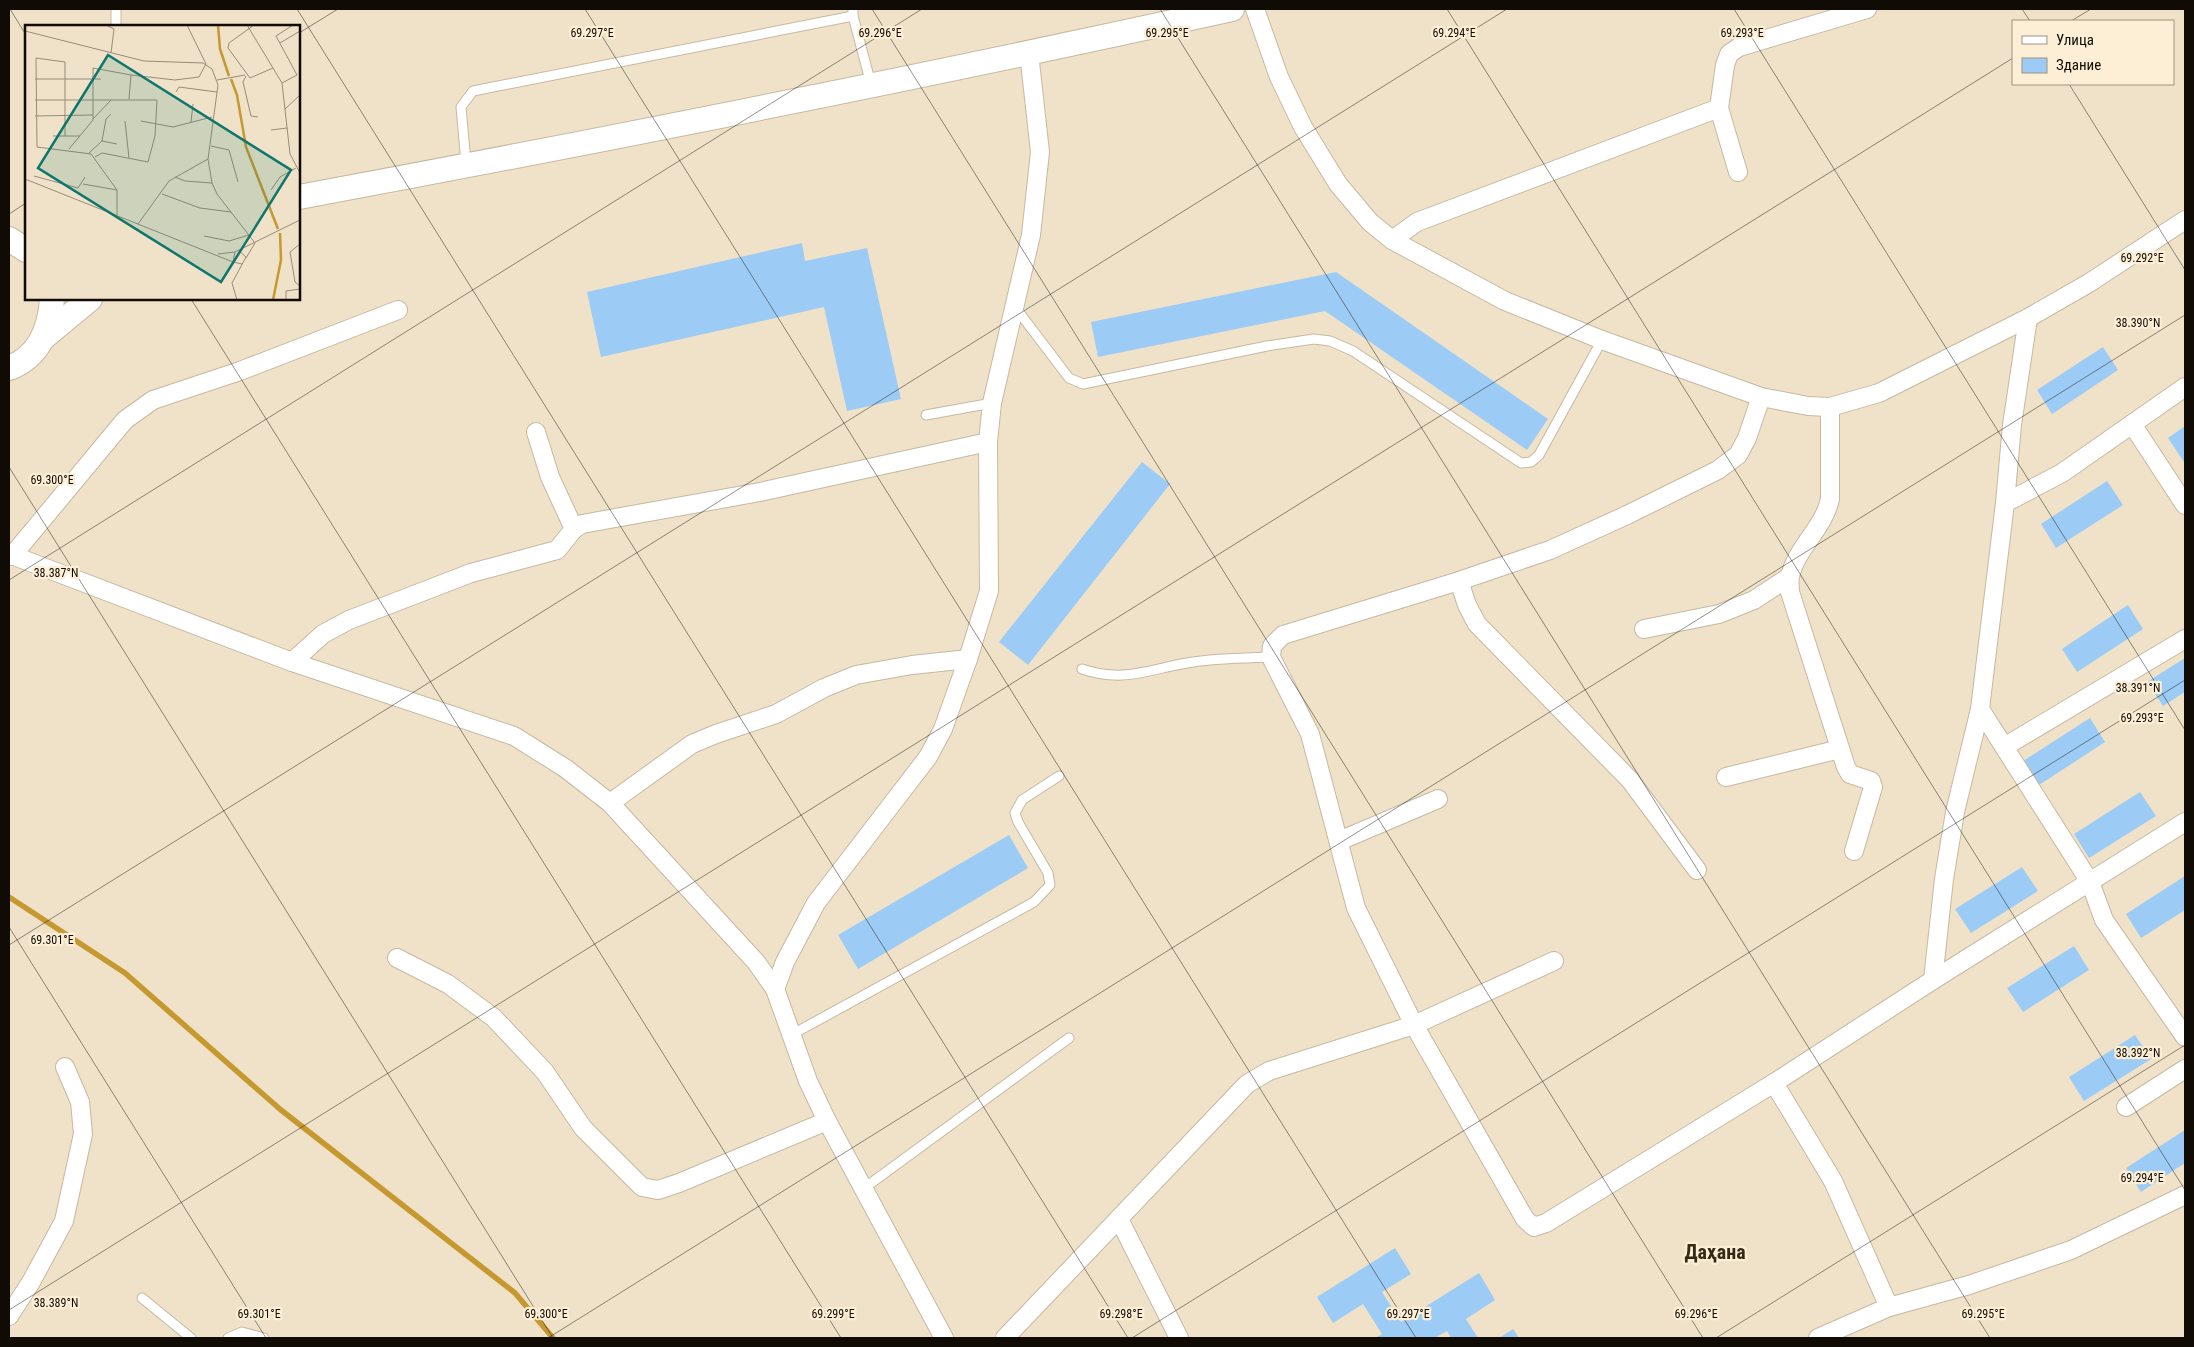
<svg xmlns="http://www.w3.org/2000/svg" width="2194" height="1347" font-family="'Roboto Condensed',sans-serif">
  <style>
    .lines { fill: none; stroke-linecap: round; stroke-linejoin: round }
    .stream { stroke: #c59830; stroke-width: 5.5 }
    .building { fill: #9cccf5 }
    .lane-casing { stroke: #c6b9a1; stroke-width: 11 }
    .street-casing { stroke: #c6b9a1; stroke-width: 20 }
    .secondary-casing { stroke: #c6b9a1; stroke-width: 26 }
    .lane { stroke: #fff; stroke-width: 9 }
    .street { stroke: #fff; stroke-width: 18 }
    .secondary { stroke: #fff; stroke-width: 24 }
    .ticks { fill: none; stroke: #100b04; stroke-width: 1; stroke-opacity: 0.45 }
    .labels { text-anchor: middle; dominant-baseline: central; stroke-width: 4.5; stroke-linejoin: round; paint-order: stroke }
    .quarter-label { font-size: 20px; font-weight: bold; fill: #332914; stroke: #fcefd5 }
    .inset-river { fill: none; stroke: #c59830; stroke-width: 2.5 }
    .inset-road { fill: none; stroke: #968c7a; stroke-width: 1 }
    .view { fill: #0f766e; fill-opacity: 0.15; stroke: #0f766e; stroke-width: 2.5 }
    .inset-edge { fill: none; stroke: #100b04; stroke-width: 2.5 }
    .ticks-label { font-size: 12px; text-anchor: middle; fill: #100b04; stroke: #fcefd5; stroke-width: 4.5; stroke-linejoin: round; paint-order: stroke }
  </style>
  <rect width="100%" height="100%" fill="#efe2c8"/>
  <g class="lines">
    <!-- stream -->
    <polyline class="stream" points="9,897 125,973 281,1110 515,1293 553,1338"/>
  </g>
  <!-- building -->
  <g class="building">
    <polygon points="802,243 805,261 867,248 901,399 847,411 824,307 601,357 587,292"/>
    <polygon points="1336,272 1548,419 1527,450 1325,311 1098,357 1091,322"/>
    <polygon points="2103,347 2118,370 2052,414 2037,390"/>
    <polygon points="2185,426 2185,461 2184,462 2168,438"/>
    <polygon points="1142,462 1170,484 1028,665 999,642"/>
    <polygon points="2107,481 2123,505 2056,548 2041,524"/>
    <polygon points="2128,605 2143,629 2077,672 2062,649"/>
    <polygon points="2185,658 2185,692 2163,706 2147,682"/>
    <polygon points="2090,718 2105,742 2039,785 2023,761"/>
    <polygon points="2140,792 2156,816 2089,858 2074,834"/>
    <polygon points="1009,835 1028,868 858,969 838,935"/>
    <polygon points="2022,867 2038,891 1971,933 1955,909"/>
    <polygon points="2185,876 2185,910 2141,938 2126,914"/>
    <polygon points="2074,946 2089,970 2023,1012 2007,988"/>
    <polygon points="2135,1035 2151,1059 2084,1101 2069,1077"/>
    <polygon points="2185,1130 2185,1163 2141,1192 2126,1168"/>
    <polygon points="1395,1248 1411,1274 1382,1292 1401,1322 1479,1273 1495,1300 1466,1319 1478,1338 1451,1338 1447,1331 1435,1338 1375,1338 1382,1334 1363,1304 1333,1323 1317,1297"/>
    <polygon points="1513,1329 1519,1338 1499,1338"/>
  </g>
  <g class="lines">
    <!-- lane casing -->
    <g class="lane-casing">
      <g id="lane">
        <polyline points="116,9 116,26"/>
        <polyline points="853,9 853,16 871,84"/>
        <polyline points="466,163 461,107 473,91 853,16"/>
        <polyline points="1015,307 1069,378 1083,384 1267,346 1314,339 1330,341 1353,351 1521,463 1531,462 1539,455 1602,340"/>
        <polyline points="926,415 992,403"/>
        <path d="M1082 669C1123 683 1146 670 1187 663 1214 658 1243 658 1271 657"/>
        <polyline points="791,1035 1034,902 1050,885 1048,873 1018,822 1015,813 1022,800 1059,776"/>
        <polyline points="863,1189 1069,1038"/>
        <polyline points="142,1298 191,1338"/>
        <polyline points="228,1338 242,1332 264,1338"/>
      </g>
    </g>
    <!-- street casing -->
    <g class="street-casing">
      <g id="street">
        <polyline points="1255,9 1279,77 1303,127 1338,184 1370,222 1392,240 1505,301 1602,340 1761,397 1808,406 1830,407 1879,393 2028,318 2089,283 2185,220"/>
        <polyline points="1738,172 1719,108 1725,65 1729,54 1739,47 1867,9"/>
        <polyline points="1392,240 1417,222 1719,108"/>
        <polyline points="2028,318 2012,425 2005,503 1980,709 2090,882 2104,920 2185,1037"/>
        <polyline points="1761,397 1747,438 1738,455 1718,470 1627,515 1550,550 1459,581 1283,635 1272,646 1271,657 1310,734 1356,908 1414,1025 1525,1219 1534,1227 1546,1223 1774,1083 1933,980 2185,822"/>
        <path d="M1830 407V499C1824 528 1796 548 1790 577 1789 581 1790 588 1790 592L1846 767 1850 774 1871 781 1873 787 1854 851"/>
        <polyline points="2132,424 2185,505"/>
        <polyline points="536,432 550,477 574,529"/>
        <polyline points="2005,503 2062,473 2185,387"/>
        <polyline points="9,554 292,662 514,736 565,768 610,803 756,962 775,989 808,1081 827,1121 944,1338"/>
        <polyline points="12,556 125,420 153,400 240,371 398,310"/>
        <polyline points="1459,581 1467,605 1477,624 1630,780 1697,870"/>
        <polyline points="1644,629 1719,614 1754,600 1789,577"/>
        <polyline points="292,662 323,634 349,620 471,573 557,550 574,529 582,524 760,492 988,442"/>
        <polyline points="2004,747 2185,639"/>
        <polyline points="1726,777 1840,749"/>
        <polyline points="610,803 692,744 716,734 776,714 824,688 856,675 912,665 968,659"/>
        <polyline points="1339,841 1438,799"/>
        <polyline points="397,958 448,984 494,1018 545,1072 583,1128 642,1187 658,1190 679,1183 827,1121"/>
        <polyline points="1933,980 1944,879 1955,812 1980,709"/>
        <polyline points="775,989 785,962 816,903 928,757 943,729 968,659 989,591 988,442 992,403 1031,235 1040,152 1029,53"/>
        <polyline points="1774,1083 1833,1181 1889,1307 1818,1338"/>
        <polyline points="2126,1107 2185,1069"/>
        <polyline points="1119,1219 1179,1338"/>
        <polyline points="1889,1307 1969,1285 2071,1250 2185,1195"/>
        <polyline points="9,1316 31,1282 64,1221 83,1134 80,1102 65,1067"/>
        <polyline points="1005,1338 1247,1084 1269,1071 1414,1025 1554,961"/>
      </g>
    </g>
    <!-- secondary casing -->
    <g class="secondary-casing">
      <g id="secondary">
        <path d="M299 197C611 139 922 77 1232 9"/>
        <polyline points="9,239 26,250"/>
        <polyline points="43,338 90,299"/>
        <path d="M9 368C39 357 50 329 52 299"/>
      </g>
    </g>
    <!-- lane -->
    <use href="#lane" class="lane"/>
    <!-- street -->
    <use href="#street" class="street"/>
    <!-- secondary -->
    <use href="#secondary" class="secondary"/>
  </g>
  <!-- ticks -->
  <path class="ticks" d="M10 9 26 35M297 9 1128 1338M585 9 1416 1338M872 9 1703 1338M1160 9 1990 1338M1447 9 2185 1190M1734 9 2185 730M2022 9 2030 21M2071 21 2091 9M299 33 338 9M2069 84 2185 270M9 214 26 203M191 299 841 1338M9 467 553 1338M9 580 922 9M9 927 266 1338M9 945 1507 9M9 1310 2013 58M548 1338 2185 315M1132 1338 2185 680M1716 1338 2185 1045"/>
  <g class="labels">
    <!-- quarter labels -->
    <g class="quarter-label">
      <text x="1715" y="1252">Даҳана</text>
    </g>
  </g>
  <!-- overview -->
  <g transform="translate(25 25)">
    <rect width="275" height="275" fill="#efe2c8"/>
    <path class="inset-river" d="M193 0 195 24 204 51M206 54 212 70 221 122 253 204M248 275 256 235 255 208"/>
    <path class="inset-road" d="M81 0 89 4 86 28M222 0 257 58 265 129 275 148M229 0 204 18 203 23 225 53 248 43M0 6 119 36 178 38 187 44 193 60 183 134 187 158 192 169 230 218M255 18 275 6M221 51 218 57 226 91 233 92M10 54H76M192 55 220 50M257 58 272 50 251 11 268 0M151 67 154 62 192 67M104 74 106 50 150 55 174 52 181 39 162 0M10 75H132L130 111 123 137 77 128 70 132M260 84 275 70M10 91 68 90M68 94 86 75M100 96 104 133M116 96 148 102 187 92M166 97 168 79M246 105 262 103M28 111H55M40 111V37L11 33 12 122 66 129 92 165V190M77 116 92 119M186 121 204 125 213 157M44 124 68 95V43L106 50M64 128 77 116 81 94 86 89M9 151 53 163 60 152M150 152 160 156 187 158M0 154 208 237M58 159 92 165M246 165 255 152 271 143M137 169 175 183 206 187M113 199 144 156 183 134M179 211 204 216 224 210M275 219 265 227 270 257 275 261M193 229 210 227M221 233 230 218M217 239 208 237 210 227 275 195M212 275 207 258 221 232 214 226M261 275V266L275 264"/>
    <path class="view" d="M83 30 266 145 196 257 13 143Z"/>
    <rect width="275" height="275" class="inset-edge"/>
  </g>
  <g class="ticks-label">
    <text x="1167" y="37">69.295°E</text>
    <text x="592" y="37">69.297°E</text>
    <text x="880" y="37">69.296°E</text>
    <text x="1454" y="37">69.294°E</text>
    <text x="1742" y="37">69.293°E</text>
    <text x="2142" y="262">69.292°E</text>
    <text x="2138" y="327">38.390°N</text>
    <text x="52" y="484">69.300°E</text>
    <text x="56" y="577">38.387°N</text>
    <text x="2138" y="692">38.391°N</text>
    <text x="2142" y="722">69.293°E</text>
    <text x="52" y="944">69.301°E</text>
    <text x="2138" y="1057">38.392°N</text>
    <text x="2142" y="1182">69.294°E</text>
    <text x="56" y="1307">38.389°N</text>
    <text x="259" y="1318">69.301°E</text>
    <text x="546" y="1318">69.300°E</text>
    <text x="833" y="1318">69.299°E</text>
    <text x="1121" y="1318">69.298°E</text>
    <text x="1408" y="1318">69.297°E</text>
    <text x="1696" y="1318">69.296°E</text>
    <text x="1983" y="1318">69.295°E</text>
  </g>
  <!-- border -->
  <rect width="2194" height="1347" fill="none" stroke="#100b04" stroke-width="20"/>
  <!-- legend -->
  <rect x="2012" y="20" width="162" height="65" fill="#fcefd5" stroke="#9e9481"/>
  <rect x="2022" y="36" width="25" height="8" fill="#ffffff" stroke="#9e9481"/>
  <text x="2056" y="45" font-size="15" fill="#100b04">Улица</text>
  <rect x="2022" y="58" width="25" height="15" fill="#9cccf5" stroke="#9e9481"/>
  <text x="2056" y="70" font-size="15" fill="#100b04">Здание</text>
</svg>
